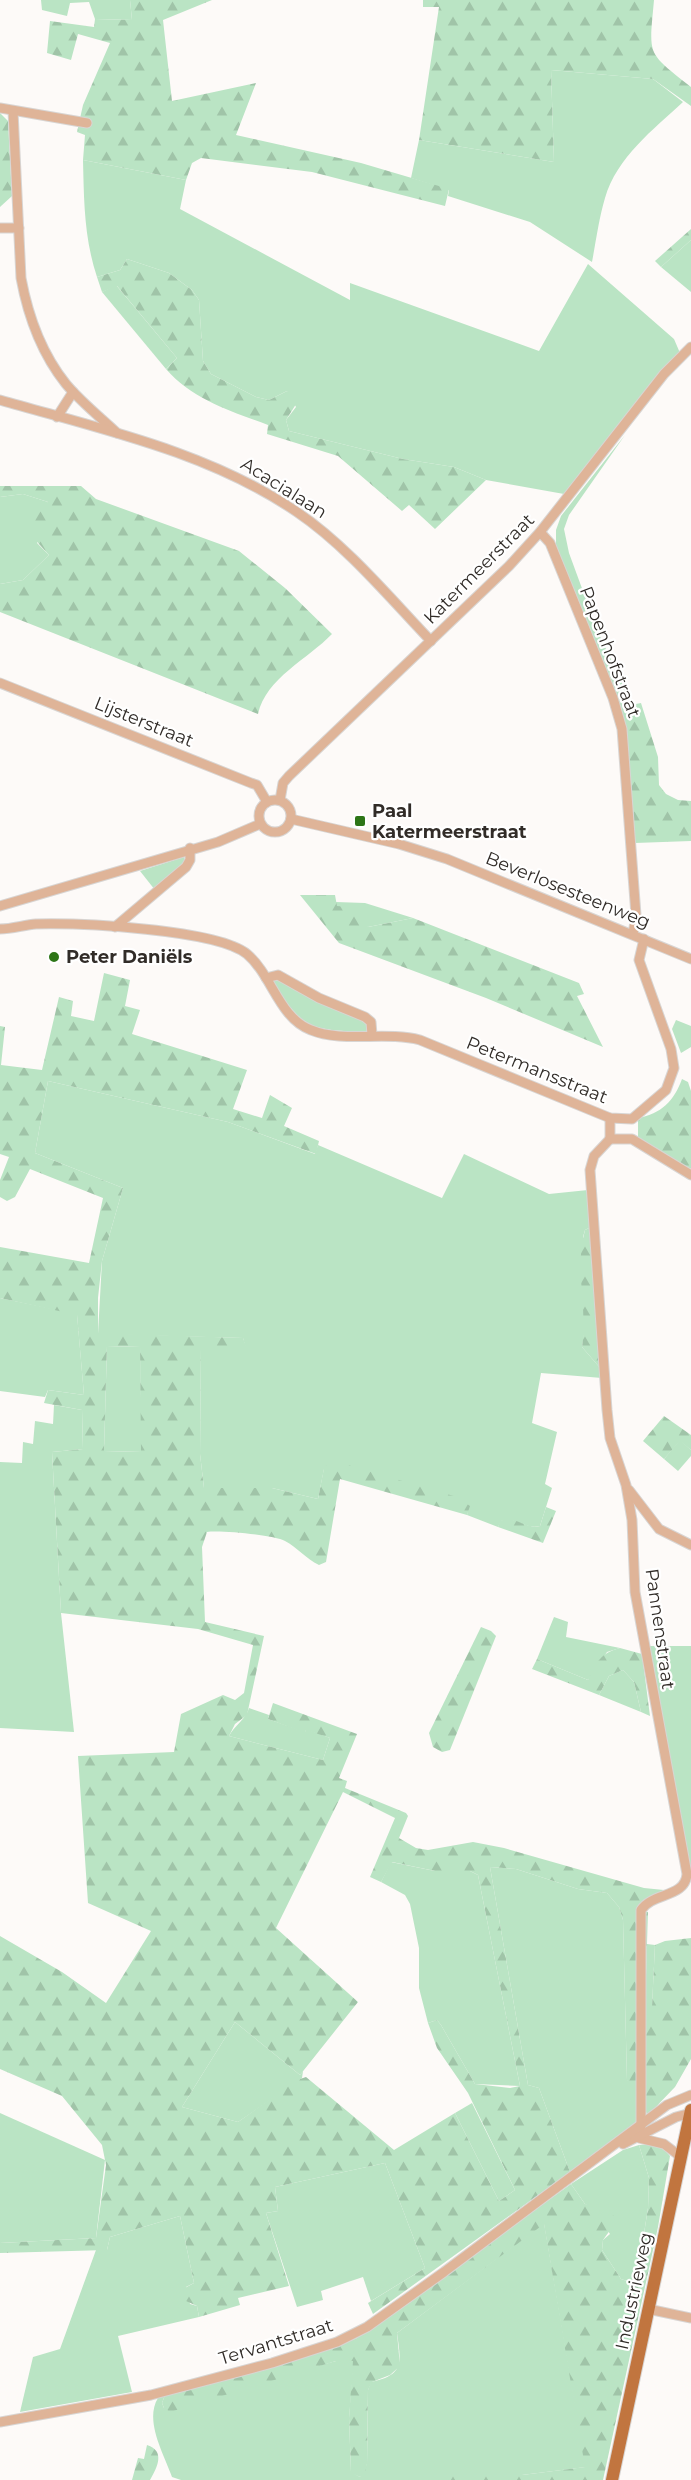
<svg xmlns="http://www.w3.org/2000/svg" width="691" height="2480" font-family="Montserrat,sans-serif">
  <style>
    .green { fill: #bae4c4 }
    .forest { fill: url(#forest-firs); fill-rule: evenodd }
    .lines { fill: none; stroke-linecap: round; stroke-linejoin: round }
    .minor-casing { stroke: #d8d5d3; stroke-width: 11 }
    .major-casing { stroke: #d8d5d3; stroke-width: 14 }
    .minor { stroke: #dfb498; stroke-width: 9 }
    .major { stroke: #c1753f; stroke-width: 12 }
    .poi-dot { fill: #2d7517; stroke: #fff; stroke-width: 2 }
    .labels { text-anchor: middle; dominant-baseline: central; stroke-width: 4.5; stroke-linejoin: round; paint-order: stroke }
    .street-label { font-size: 18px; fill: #312c28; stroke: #fff }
    .poi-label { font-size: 18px; font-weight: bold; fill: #312c28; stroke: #fff; text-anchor: start }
  </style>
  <defs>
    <pattern id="forest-firs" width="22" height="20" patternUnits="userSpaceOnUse" patternTransform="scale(1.5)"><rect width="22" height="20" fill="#bae4c4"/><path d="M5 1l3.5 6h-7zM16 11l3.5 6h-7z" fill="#a0c4a8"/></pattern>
  </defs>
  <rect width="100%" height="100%" fill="#fdfaf8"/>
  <!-- green -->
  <g class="green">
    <polygon points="41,0 130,0 132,20 95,19 89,2 70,3 67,16 42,10"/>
    <path d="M551 70 653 79 683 102C653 130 617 157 605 198 599 218 596 241 592 262L530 222 448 196 449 190 411 178 419 140 554 162Z"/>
    <path d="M83 160 186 180 180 209 350 300V283L539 351 588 264 674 339 680 353 637 401 564 494 486 480 454 467 403 459 289 431 286 420 296 407 287 391 269 400 256 397 211 374 203 361 199 300 192 290 169 273 127 259 120 270 97 277C84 238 84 200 83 160Z"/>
    <polygon points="691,240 691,292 661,267"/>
    <polygon points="116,285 177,358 166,369 102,292"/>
    <polygon points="625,435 569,515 564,529 569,553 598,632 632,704 621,707 556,549 556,530 561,516"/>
    <polygon points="23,494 48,502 37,543 49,555 23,580 0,584 0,497"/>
    <polygon points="184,857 186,862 155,890 140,871"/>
    <polygon points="336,902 365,903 413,918 368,927 336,906"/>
    <path d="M273 977 368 1021V1030L365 1032C307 1030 303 1028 271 980Z"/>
    <polygon points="676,1020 691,1026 691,1047 681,1053 672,1029"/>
    <path d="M48 1081 228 1122 315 1154 318 1145 442 1198 464 1154 549 1194 588 1190 591 1227 585 1230 583 1237 585 1328 582 1347 601 1369 602 1378 541 1373 532 1423 557 1432 545 1484 552 1488 540 1526C526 1530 515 1516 501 1521L498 1527 467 1515 469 1506 324 1469 318 1499 272 1488H204L200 1454 201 1348 246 1349 243 1338 98 1334 102 1261 123 1188 35 1153Z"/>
    <polygon points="0,1298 77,1314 84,1395 48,1390 45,1397 0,1391"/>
    <polygon points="107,1346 140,1347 142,1452 104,1451"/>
    <polygon points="54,1405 82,1410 83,1449 52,1452 61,1613 74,1732 0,1728 0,1462 22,1463 23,1442 33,1444 35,1421 53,1424"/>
    <polygon points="680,1440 691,1450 691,1456 678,1471 664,1459"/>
    <polygon points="554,1617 568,1622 566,1637 620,1648 607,1652 588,1680 537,1659"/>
    <polygon points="647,1646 691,1646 691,1869 690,1866"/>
    <polygon points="623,1670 634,1682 641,1712 599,1695 609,1676"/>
    <path d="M249 1708 269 1715 268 1719 305 1732 306 1729 330 1738 323 1760 229 1736C235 1725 246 1719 249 1708Z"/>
    <polygon points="391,1862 435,1871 470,1871 478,1875 520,2086 475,2084 441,2025 437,2020 428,2023 419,1988 419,1948 410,1904 405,1895 381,1882"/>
    <polygon points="490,1867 516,1869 578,1889 607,1893 619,1907 623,1920 627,2080 637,2084 637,2123 570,2172 539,2088 528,2085"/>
    <polygon points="647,1944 655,1945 652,2007 645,2006"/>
    <polygon points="235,2022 300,2075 303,2071 302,2078 238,2122 182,2107"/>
    <polygon points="472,2103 515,2190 499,2201 455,2113"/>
    <polygon points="0,2113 105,2160 96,2238 0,2243"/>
    <polygon points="639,2145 649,2178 648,2208 636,2284 621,2279 602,2250 603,2240 610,2234 592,2207 585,2204 571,2184 623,2150"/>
    <polygon points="385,2163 425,2268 371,2301 363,2277 321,2291 323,2300 297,2307 266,2213 278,2211 275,2187"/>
    <polygon points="180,2216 194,2283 186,2287 190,2304 197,2306 199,2317 118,2336 132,2392 20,2412 33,2357 60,2349 96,2250 107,2250 110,2237"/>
    <path d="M544 2223 586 2467 522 2475 446 2476V2480H181L172 2477C164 2454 144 2421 158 2398L165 2395 162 2403 164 2408 336 2361H354L349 2418 351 2472 360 2477 367 2464 368 2390 371 2382C405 2375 401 2362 397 2333Z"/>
  </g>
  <!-- forest -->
  <g class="forest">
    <polygon points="130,0 212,0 163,20 172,101 256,83 236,135 361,163 449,189 445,206 312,172 201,158 192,163 186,180 83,160 85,135 77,132 83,105 110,43 78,34 71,60 47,53 50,21 94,27 95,19 132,20"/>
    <path d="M423 0H654C649 57 646 51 691 87V106L653 79 551 70 554 162 419 140 439 7H423Z"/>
    <polygon points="0,113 8,121 12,196 0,207"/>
    <polygon points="691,229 691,240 661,267 655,261"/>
    <path d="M127 259 169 273 192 290 199 300 203 361 211 374 256 397 269 400 287 391 295 395 298 401 286 420 289 431 403 459 454 467 486 480 435 529 409 505 402 511 338 456 267 434 268 425C231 411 193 400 166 369L177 358 117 286 102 292 97 277 120 270Z"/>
    <path d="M0 486H81L96 499 239 551 285 588 332 634C308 659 266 678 258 714L0 612V584L23 580 49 555 29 533 28 523 48 502 23 494 0 497Z"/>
    <polygon points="641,703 658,757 659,785 666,794 678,800 691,801 691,841 635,843 627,733 621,707"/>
    <polygon points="300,895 335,895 337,906 364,908 368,927 413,918 579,983 584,994 577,996 603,1047 486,998 339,943"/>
    <path d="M104 973 130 980 125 1006 140 1010 132 1034 247 1070 233 1109 262 1118 270 1095 292 1108 284 1126 319 1141 316 1154 228 1122 48 1081 35 1153 123 1188 102 1261 98 1298V1333L243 1338 247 1349H201L200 1454 204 1488H272L318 1499 324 1468 331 1460 457 1497 470 1506 467 1515 340 1479 326 1562 319 1565C306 1559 297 1547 285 1541 274 1535 220 1530 207 1532L202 1547 205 1622 264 1636 247 1715 235 1724 229 1736 323 1760 330 1738 306 1730 305 1733 268 1719 273 1703 357 1734 339 1778 347 1781 345 1788 406 1813 408 1816 399 1838 416 1848 428 1850 473 1842 504 1848 644 1888 664 1890 649 1897 639 1909 648 1912 645 2006H652L655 1945 665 1941 691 1938V2059L675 2087 649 2114 645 2112 644 2084 630 2085 627 2080 623 1920 619 1907 607 1893 578 1889 516 1869 490 1867 528 2085 539 2088 570 2172 373 2314 368 2303 425 2268 385 2163 275 2187 278 2211 266 2213 289 2286 238 2298 240 2305 199 2317 197 2306 186 2301 183 2289 194 2283 180 2216 110 2237 107 2250 0 2253V2243L96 2238 106 2165 102 2145 62 2096 0 2069V1936L62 1972 106 2003 151 1931 88 1903 78 1756 174 1752 181 1714 223 1695 235 1700 244 1693 253 1645 198 1629 61 1613 52 1452 83 1449 82 1410 44 1403 48 1390 84 1395 77 1315 0 1298V1247L89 1263 103 1198 30 1169 15 1197 7 1201 0 1197V1180L9 1157 0 1154V1026L5 1027 1 1065 42 1070 59 997 73 1001 71 1016 94 1021ZM107 1346 140 1347 141 1452 104 1451ZM343 1792 395 1818 370 1877 381 1882 392 1862 435 1871H470L478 1875 520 2086 510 2088 475 2084 441 2025 437 2020 428 2023 437 2048 468 2093 515 2190 499 2201 455 2113 394 2150 306 2077 297 2080 238 2122 182 2107 235 2022 300 2075 358 2002 276 1928Z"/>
    <path d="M682 1079 688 1082 691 1091V1168L688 1170 638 1140V1118C661 1114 674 1101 682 1079Z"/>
    <path d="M591 1227 601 1369 582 1347C588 1308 574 1269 585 1230Z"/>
    <polygon points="664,1416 691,1435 691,1450 680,1441 664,1459 643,1441"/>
    <path d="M546 1507 556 1511 543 1543 498 1527 500 1521C514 1514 526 1530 540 1526Z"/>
    <polygon points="481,1627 491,1631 496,1636 450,1750 442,1752 433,1747 429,1733"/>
    <path d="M620 1648 642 1654 650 1716 641 1712 634 1682 623 1670 609 1676 599 1695 532 1669 537 1659 588 1680C596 1662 601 1653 620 1648Z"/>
    <polygon points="649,2144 664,2149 670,2156 658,2227 603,2480 446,2480 446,2475 522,2475 585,2467 544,2224 397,2333 400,2366 390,2375 372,2382 368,2390 367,2464 365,2473 360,2477 351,2473 349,2418 353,2361 336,2361 170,2412 164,2408 162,2403 165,2395 336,2347 357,2338 571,2184 585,2204 600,2206 618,2219 603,2240 602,2250 621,2279 636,2284 648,2208 649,2178 639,2145"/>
    <path d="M147 2445C166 2451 157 2468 150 2480H132L138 2458 144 2459Z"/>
  </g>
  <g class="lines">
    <!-- minor casing -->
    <g class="minor-casing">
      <g id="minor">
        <polyline points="0,108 87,123"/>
        <path d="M13 111 21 278C28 316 42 354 66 384 81 402 100 417 117 433"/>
        <polyline points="0,228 19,228"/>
        <path d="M0 400C101 429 209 452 297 512 347 546 389 597 431 641"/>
        <polyline points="57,417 73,392"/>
        <polyline points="540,532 550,543 613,698 622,729 636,915 633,934"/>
        <polyline points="0,683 251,783 257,785 267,802"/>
        <circle cx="275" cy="816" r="16"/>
        <polyline points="280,800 283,783 289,776 509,566 540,532 664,374 691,347"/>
        <polyline points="291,819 399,844 447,859 691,959"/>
        <polyline points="0,906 218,842 260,824"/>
        <polyline points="115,927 186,867 190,860 190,848"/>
        <path d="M0 929C12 929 24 925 36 924 79 923 216 929 247 954 272 975 279 1018 311 1030 342 1043 386 1031 420 1040L610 1118 632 1119 666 1090 674 1068 671 1049 639 960 644 939"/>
        <polyline points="266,978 278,975 319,998 365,1017 371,1022 372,1035"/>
        <polyline points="610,1118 610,1139"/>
        <path d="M610 1139 594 1156 590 1170 607 1410 610 1438 626 1485 632 1520 635 1592 687 1874C685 1898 653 1892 641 1910V2126"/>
        <polyline points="610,1139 632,1139 691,1175"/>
        <polyline points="629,1490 659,1529 691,1545"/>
        <polyline points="639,2138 664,2144 681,2157"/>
        <polyline points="623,2144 676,2117 691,2113"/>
        <polyline points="648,2309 691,2318"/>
        <polyline points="0,2422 151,2395 272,2363 337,2342 367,2327 444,2272 667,2105 691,2095"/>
      </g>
    </g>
    <!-- major casing -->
    <g class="major-casing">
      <polyline id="major" points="612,2480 691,2110"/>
    </g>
    <!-- minor -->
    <use href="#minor" class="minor"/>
    <!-- major -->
    <use href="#major" class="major"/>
  </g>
  <!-- markers -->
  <g class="poi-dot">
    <rect x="354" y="815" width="12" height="12" rx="3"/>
    <circle cx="54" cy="957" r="6"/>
  </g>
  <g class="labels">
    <!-- street labels -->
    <g class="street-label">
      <text transform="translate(284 488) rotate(32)">Acacialaan</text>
      <text transform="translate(479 569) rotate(-45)">Katermeerstraat</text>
      <text transform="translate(610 652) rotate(69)">Papenhofstraat</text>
      <text transform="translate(144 722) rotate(22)">Lijsterstraat</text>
      <text transform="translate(568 890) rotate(22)">Beverlosesteenweg</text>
      <text transform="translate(537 1070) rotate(22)">Petermansstraat</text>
      <text transform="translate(660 1629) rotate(82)">Pannenstraat</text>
      <text transform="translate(634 2291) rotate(-78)">Industrieweg</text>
      <text transform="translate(276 2342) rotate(-17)">Tervantstraat</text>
    </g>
    <!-- poi labels -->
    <g class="poi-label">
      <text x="372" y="811">Paal<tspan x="372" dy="21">Katermeerstraat</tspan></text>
      <text x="66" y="957">Peter Daniëls</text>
    </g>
  </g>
</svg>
